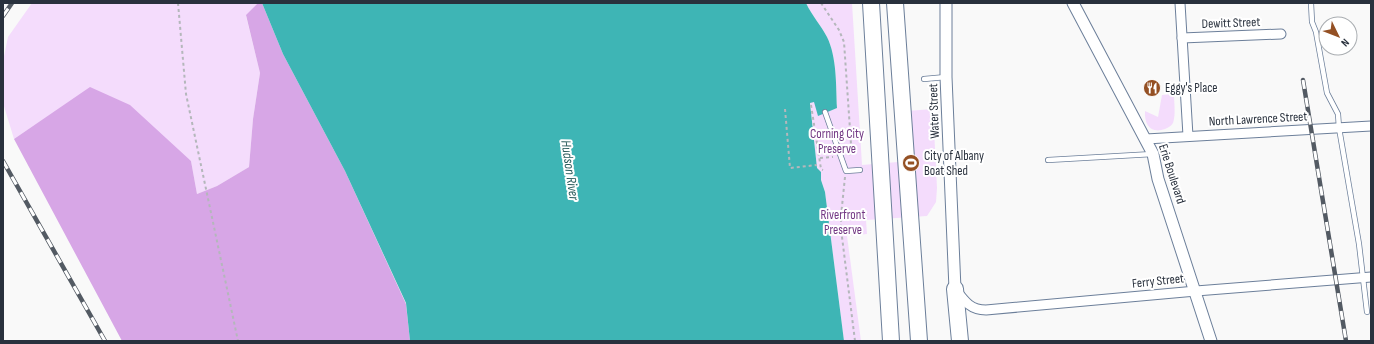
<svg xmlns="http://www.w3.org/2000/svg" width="1374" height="344" font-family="'Sofia Sans Condensed',sans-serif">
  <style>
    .green { fill: #f4dcfc }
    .forest { fill: #d7a6e6 }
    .water { fill: #3eb5b5 }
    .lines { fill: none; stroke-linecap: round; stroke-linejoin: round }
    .service-casing { stroke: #6c7f9a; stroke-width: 6 }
    .minor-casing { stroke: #6c7f9a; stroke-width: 11 }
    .tertiary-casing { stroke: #6c7f9a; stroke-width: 13 }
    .motorway-casing { stroke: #6c7f9a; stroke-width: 18 }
    .path { stroke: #b4b7bb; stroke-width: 2; stroke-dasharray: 3 3; stroke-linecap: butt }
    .service { stroke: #fff; stroke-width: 4.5 }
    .minor { stroke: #fff; stroke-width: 9 }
    .tertiary { stroke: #fff; stroke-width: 11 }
    .motorway { stroke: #fff; stroke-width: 16 }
    .rail-casing { stroke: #535a63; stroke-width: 4.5 }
    .rail { stroke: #fff; stroke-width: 3; stroke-dasharray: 9; stroke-linecap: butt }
    .labels { text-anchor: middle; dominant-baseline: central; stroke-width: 4; stroke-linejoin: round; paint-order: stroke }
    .street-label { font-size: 13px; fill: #29313d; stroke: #fff }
    .poi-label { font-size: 13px; fill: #29313d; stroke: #fff; text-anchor: start }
    .park-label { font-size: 13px; fill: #723783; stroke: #fff }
    .water-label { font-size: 14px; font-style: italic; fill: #275959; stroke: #fff }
  </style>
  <rect width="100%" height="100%" fill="#f9f9f9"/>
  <!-- green -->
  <g class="green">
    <polygon points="32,3 258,3 246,16 260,73 253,119 249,167 217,186 197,194 191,161 90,88 14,139 3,103 3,61 8,37"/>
    <path d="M806 3H852L862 165 910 161 907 111 933 109 937 188 936 202 927 216 866 220 867 234 847 236 861 341H844L825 192 817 168 810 102 814 101 825 112 837 108C836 86 837 57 827 37 821 25 812 16 806 3Z"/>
    <path d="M1174 94C1174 103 1176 115 1173 123 1171 126 1169 127 1165 129 1151 134 1144 125 1145 111L1158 117 1162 95Z"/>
  </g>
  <!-- forest -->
  <polygon class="forest" points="258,3 262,3 283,54 345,171 406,304 410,341 122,341 14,139 90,87 130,105 191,161 197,194 217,186 249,167 253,119 260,73 246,15"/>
  <!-- water -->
  <path class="water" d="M262 3H806C812 16 821 25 827 37 837 57 836 86 837 108L818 116 814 102 810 103 817 168 821 172V180L825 192 844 341H410L406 303 345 171 283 54Z"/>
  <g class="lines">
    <!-- service casing -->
    <g class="service-casing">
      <g id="service">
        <polyline points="1311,3 1312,22 1316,32 1327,93 1338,114 1339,128 1359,244 1367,312"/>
        <polyline points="924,79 946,77"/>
        <polyline points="825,112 846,171 860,170"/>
        <polyline points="1048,160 1153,154"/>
      </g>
    </g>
    <!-- minor casing -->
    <g class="minor-casing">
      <g id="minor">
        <polyline points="1180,3 1188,136"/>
        <polyline points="1182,38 1281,34"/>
        <polyline points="1146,139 1371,126"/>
        <path d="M956 290C965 302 971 310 986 310L1196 291 1371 277"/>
      </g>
    </g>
    <!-- tertiary casing -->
    <g class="tertiary-casing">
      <g id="tertiary">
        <polyline points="946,3 946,77 955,289"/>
        <polyline points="1073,3 1153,154 1158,179 1211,341"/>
      </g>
    </g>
    <!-- motorway casing -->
    <g class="motorway-casing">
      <g id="motorway">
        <polyline points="871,3 891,341"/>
        <polyline points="895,3 919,341"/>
        <polyline points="955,289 960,341"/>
      </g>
    </g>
    <!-- path -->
    <g class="path">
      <polyline points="178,3 186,94 238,341"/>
      <polyline points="821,3 839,30 844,42 851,144 849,157"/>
      <polyline points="811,105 821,169 823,170"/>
      <polyline points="785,109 790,168 817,165"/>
      <polyline points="820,158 833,157"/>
      <polyline points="845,177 841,216 841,229 855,341"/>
    </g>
    <!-- service -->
    <use href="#service" class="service"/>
    <!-- minor -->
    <use href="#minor" class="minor"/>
    <!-- tertiary -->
    <use href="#tertiary" class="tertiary"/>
    <!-- motorway -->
    <use href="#motorway" class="motorway"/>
    <!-- rail casing -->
    <g class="rail-casing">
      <g id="rail">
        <polyline points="3,16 12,3"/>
        <polyline points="1303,80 1346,341"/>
        <polyline points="3,161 105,341"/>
      </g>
    </g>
    <!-- rail -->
    <use href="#rail" class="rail"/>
  </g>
  <!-- icons -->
  <defs>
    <g id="restaurant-disc" transform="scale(0.9)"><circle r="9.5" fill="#945024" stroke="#fff"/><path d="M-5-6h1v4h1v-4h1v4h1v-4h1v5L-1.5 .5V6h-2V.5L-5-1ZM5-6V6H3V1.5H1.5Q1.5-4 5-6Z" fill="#fff"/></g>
    <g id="stadium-disc" transform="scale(0.9)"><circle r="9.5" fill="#945024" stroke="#fff"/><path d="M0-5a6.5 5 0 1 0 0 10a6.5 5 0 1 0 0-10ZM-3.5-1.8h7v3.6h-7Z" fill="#fff"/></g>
  </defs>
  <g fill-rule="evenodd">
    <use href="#restaurant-disc" x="1152" y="88"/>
    <use href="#stadium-disc" x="911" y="163"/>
  </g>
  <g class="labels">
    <!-- street labels -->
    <g class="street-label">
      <text transform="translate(1231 23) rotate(-2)">Dewitt Street</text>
      <text transform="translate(934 111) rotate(-92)">Water Street</text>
      <text transform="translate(1258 119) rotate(-3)">North Lawrence Street</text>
      <text transform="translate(1172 174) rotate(72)">Erie Boulevard</text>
      <text transform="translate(1158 281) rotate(-6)">Ferry Street</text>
    </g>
    <!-- poi labels -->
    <g class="poi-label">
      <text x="1165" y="88">Eggy's Place</text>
      <text x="924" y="156">City of Albany<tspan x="924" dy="15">Boat Shed</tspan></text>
    </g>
    <!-- park labels -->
    <g class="park-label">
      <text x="837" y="134">Corning City<tspan x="837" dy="15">Preserve</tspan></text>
      <text x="843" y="215">Riverfront<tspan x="843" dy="15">Preserve</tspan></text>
    </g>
    <!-- water labels -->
    <g class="water-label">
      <text transform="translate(570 170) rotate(82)">Hudson River</text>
    </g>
  </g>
  <!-- border -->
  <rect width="1374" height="344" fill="none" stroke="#29313d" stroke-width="8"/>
  <!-- north arrow -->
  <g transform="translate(1338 36) rotate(133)"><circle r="19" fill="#ffffff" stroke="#a9adb1"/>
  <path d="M0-3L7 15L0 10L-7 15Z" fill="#945024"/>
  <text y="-6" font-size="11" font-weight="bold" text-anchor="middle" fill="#29313d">N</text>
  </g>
</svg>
